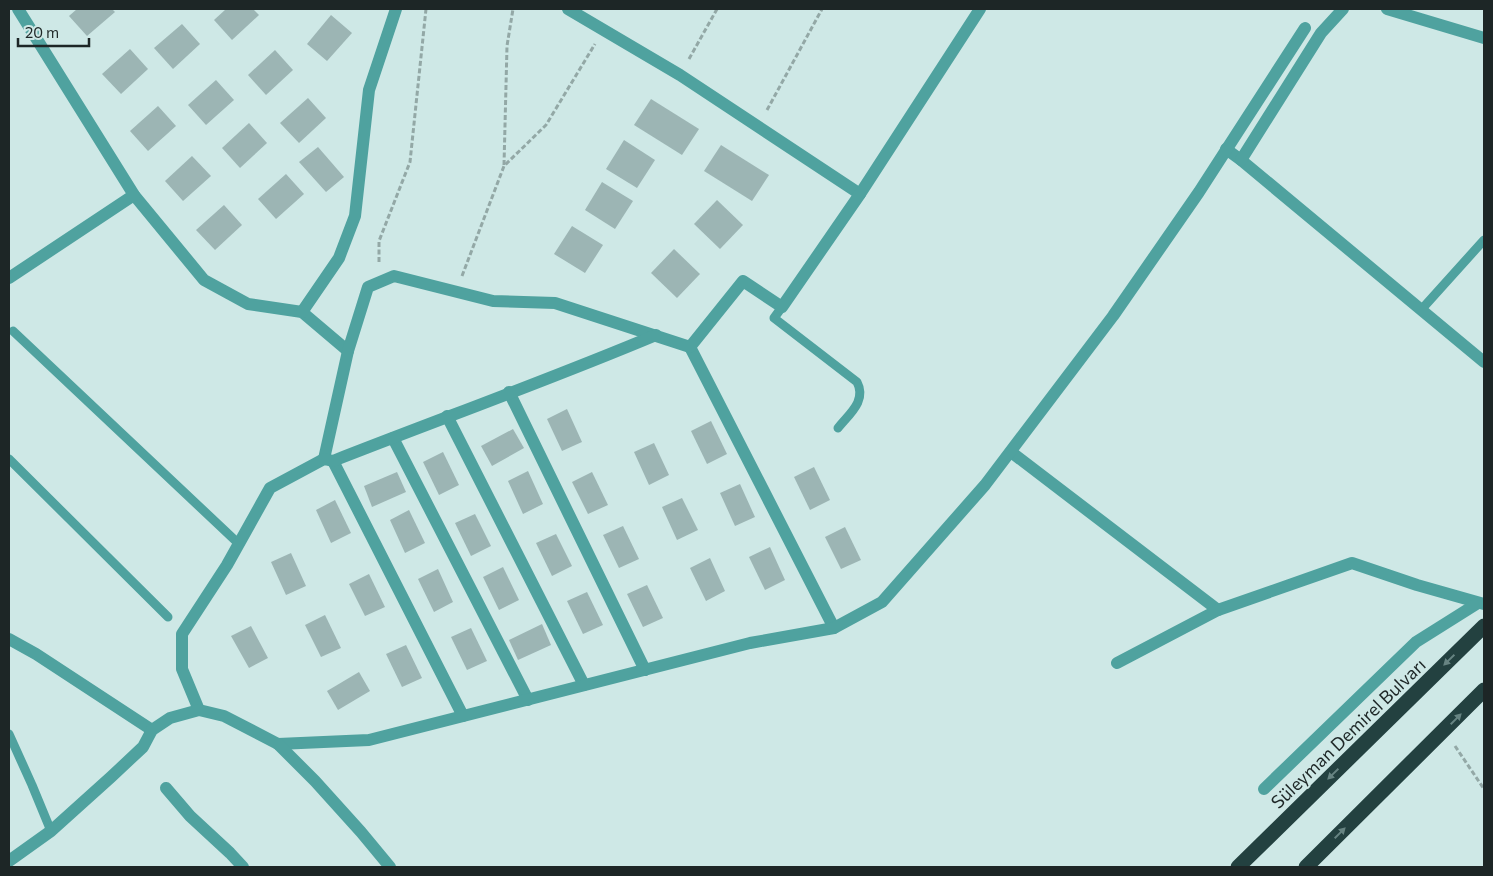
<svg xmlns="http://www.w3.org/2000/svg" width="1493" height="876" font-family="Commissioner,sans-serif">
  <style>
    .building { fill: #9cb5b4 }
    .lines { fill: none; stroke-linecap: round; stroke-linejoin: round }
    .path { stroke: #93a8a6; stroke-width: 3; stroke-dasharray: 5 2.5; stroke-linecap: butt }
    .lane { stroke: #4fa29f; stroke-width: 9 }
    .street { stroke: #4fa29f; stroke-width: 12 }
    .highway { stroke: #234140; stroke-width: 15 }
    .oneway { fill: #678482 }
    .labels { text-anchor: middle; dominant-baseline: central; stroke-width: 4; stroke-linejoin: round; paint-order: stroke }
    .street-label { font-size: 18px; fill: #1d2626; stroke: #cee8e6 }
  </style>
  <rect width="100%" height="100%" fill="#cee8e6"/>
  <!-- building -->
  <g class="building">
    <polygon points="77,9 112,9 115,12 87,36 69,16"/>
    <polygon points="226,9 253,9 259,15 232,40 214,20"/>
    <polygon points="331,15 352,33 327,61 307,44"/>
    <polygon points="182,24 200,44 173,69 154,48"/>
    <polygon points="130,49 148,69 121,94 102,74"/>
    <polygon points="275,50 293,70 266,95 248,75"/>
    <polygon points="216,80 234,100 206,125 188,105"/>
    <polygon points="308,98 326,118 299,143 280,123"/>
    <polygon points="651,99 699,129 682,155 634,125"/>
    <polygon points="158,106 176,126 148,151 130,131"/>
    <polygon points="249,123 267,143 240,168 222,148"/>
    <polygon points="624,140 655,160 637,188 606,169"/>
    <polygon points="721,145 769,175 752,201 704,171"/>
    <polygon points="318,147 344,177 326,192 299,162"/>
    <polygon points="192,156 211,176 183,201 165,181"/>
    <polygon points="286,174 304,194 276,219 258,199"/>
    <polygon points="602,182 633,201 615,229 585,210"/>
    <polygon points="717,200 743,225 720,249 694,224"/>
    <polygon points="224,205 242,225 215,250 196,230"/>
    <polygon points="572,226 603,245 585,273 554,254"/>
    <polygon points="674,249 700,274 677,298 651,273"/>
    <polygon points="567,409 582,442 562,451 547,419"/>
    <polygon points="711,421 727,454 707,464 691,431"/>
    <polygon points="513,429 524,448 492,466 481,446"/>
    <polygon points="654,443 669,475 649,485 634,452"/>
    <polygon points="443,452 459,485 439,495 423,462"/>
    <polygon points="814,467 830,500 810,510 794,477"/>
    <polygon points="528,471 543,504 523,514 508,481"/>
    <polygon points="397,472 406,492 372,507 364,486"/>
    <polygon points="592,472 608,505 588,514 572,482"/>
    <polygon points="740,484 755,517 735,526 720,493"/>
    <polygon points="682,498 698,530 677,540 662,507"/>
    <polygon points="335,500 351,533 331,543 316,510"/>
    <polygon points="409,510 425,543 405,553 390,520"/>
    <polygon points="475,514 491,546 471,556 455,523"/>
    <polygon points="623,526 639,559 619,568 603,535"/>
    <polygon points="845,527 861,560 841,569 825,537"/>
    <polygon points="556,534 572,566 552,576 536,543"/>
    <polygon points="770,547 785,580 765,590 749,557"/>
    <polygon points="291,553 306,586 286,595 271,562"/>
    <polygon points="710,558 725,591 706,601 690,568"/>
    <polygon points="503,567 519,600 499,610 483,577"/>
    <polygon points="438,569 453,602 434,612 418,579"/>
    <polygon points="369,574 385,607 365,616 349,584"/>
    <polygon points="647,585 663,618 643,627 627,594"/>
    <polygon points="587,592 603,625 583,634 567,601"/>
    <polygon points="325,615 341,648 321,657 305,625"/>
    <polygon points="542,624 551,645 518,660 509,640"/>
    <polygon points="251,626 268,658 249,668 231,636"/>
    <polygon points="471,628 487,661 467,670 451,637"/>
    <polygon points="406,645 422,678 402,687 386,654"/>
    <polygon points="359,672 370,691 338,710 327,691"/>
  </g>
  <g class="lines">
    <!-- path -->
    <g class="path">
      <polyline points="689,59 717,9"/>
      <polyline points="767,110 822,9"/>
      <polyline points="504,165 507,46 513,9"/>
      <polyline points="379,262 379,241 410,162 426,9"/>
      <polyline points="462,276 504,166 546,125 595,44"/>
      <polyline points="1455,746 1484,789"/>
    </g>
    <!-- lane -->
    <g class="lane">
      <path d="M782 307 774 318 857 382C867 401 849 414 838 428"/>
      <polyline points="1421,310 1484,240"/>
      <polyline points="13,331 239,544"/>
      <polyline points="9,459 168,617"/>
      <polyline points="9,734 32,785 51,831"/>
    </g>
    <!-- street -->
    <g class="street">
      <polyline points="18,9 134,195 204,280 248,304 302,312 348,351"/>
      <polyline points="568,9 680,75 860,194"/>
      <polyline points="1387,9 1484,38"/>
      <polyline points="1226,149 1241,160 1484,362"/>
      <polyline points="1241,160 1321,33 1343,9"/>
      <polyline points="9,278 134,195"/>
      <polyline points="302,312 339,258 355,216 369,90 396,9"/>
      <polyline points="690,347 834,628"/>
      <polyline points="509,392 645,670"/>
      <polyline points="447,416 584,685"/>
      <polyline points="393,438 528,700"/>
      <polyline points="1011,452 1218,610"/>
      <polyline points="324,459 348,351 368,287 394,276 493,301 555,303 690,347 743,281 782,307 860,194 980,9"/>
      <polyline points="333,461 463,716"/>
      <polyline points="9,639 36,654 152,730"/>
      <polyline points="1117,663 1218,610 1352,563 1417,585 1484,604"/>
      <path d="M199 710 182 669V634L227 565 270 488 324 459 333 461C440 419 549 380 656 335"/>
      <polyline points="278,744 369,740 750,643 834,628 882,602 985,485 1113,316 1199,192 1305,28"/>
      <polyline points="166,788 190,816 230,853 243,867"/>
      <polyline points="1264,789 1416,642 1478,603"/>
      <polyline points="9,861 51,831 111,777 143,747 152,730 170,718 199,710 224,716 278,744 315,781 361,832 390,867"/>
    </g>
    <!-- highway -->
    <g class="highway">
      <polyline points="1238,867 1484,626"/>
      <polyline points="1306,867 1484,690"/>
    </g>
  </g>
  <!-- one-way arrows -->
  <defs><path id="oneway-solid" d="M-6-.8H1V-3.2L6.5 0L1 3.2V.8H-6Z" transform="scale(1.25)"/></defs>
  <g class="oneway">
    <use href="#oneway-solid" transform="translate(1449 660) rotate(136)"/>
    <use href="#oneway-solid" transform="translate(1456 719) rotate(-45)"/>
    <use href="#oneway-solid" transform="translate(1333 774) rotate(136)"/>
    <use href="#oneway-solid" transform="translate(1340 833) rotate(-45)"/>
  </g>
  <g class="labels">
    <!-- street labels -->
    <g class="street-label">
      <text transform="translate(1348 733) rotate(-44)">Süleyman Demirel Bulvarı</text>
    </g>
  </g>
  <!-- border -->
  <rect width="1493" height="876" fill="none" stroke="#1d2626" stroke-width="20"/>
  <!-- scale -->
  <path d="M18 38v8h71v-8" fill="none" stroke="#1d2626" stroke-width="2.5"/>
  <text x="25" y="38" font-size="15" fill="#1d2626" stroke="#cee8e6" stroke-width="4" paint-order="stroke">20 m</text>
</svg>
